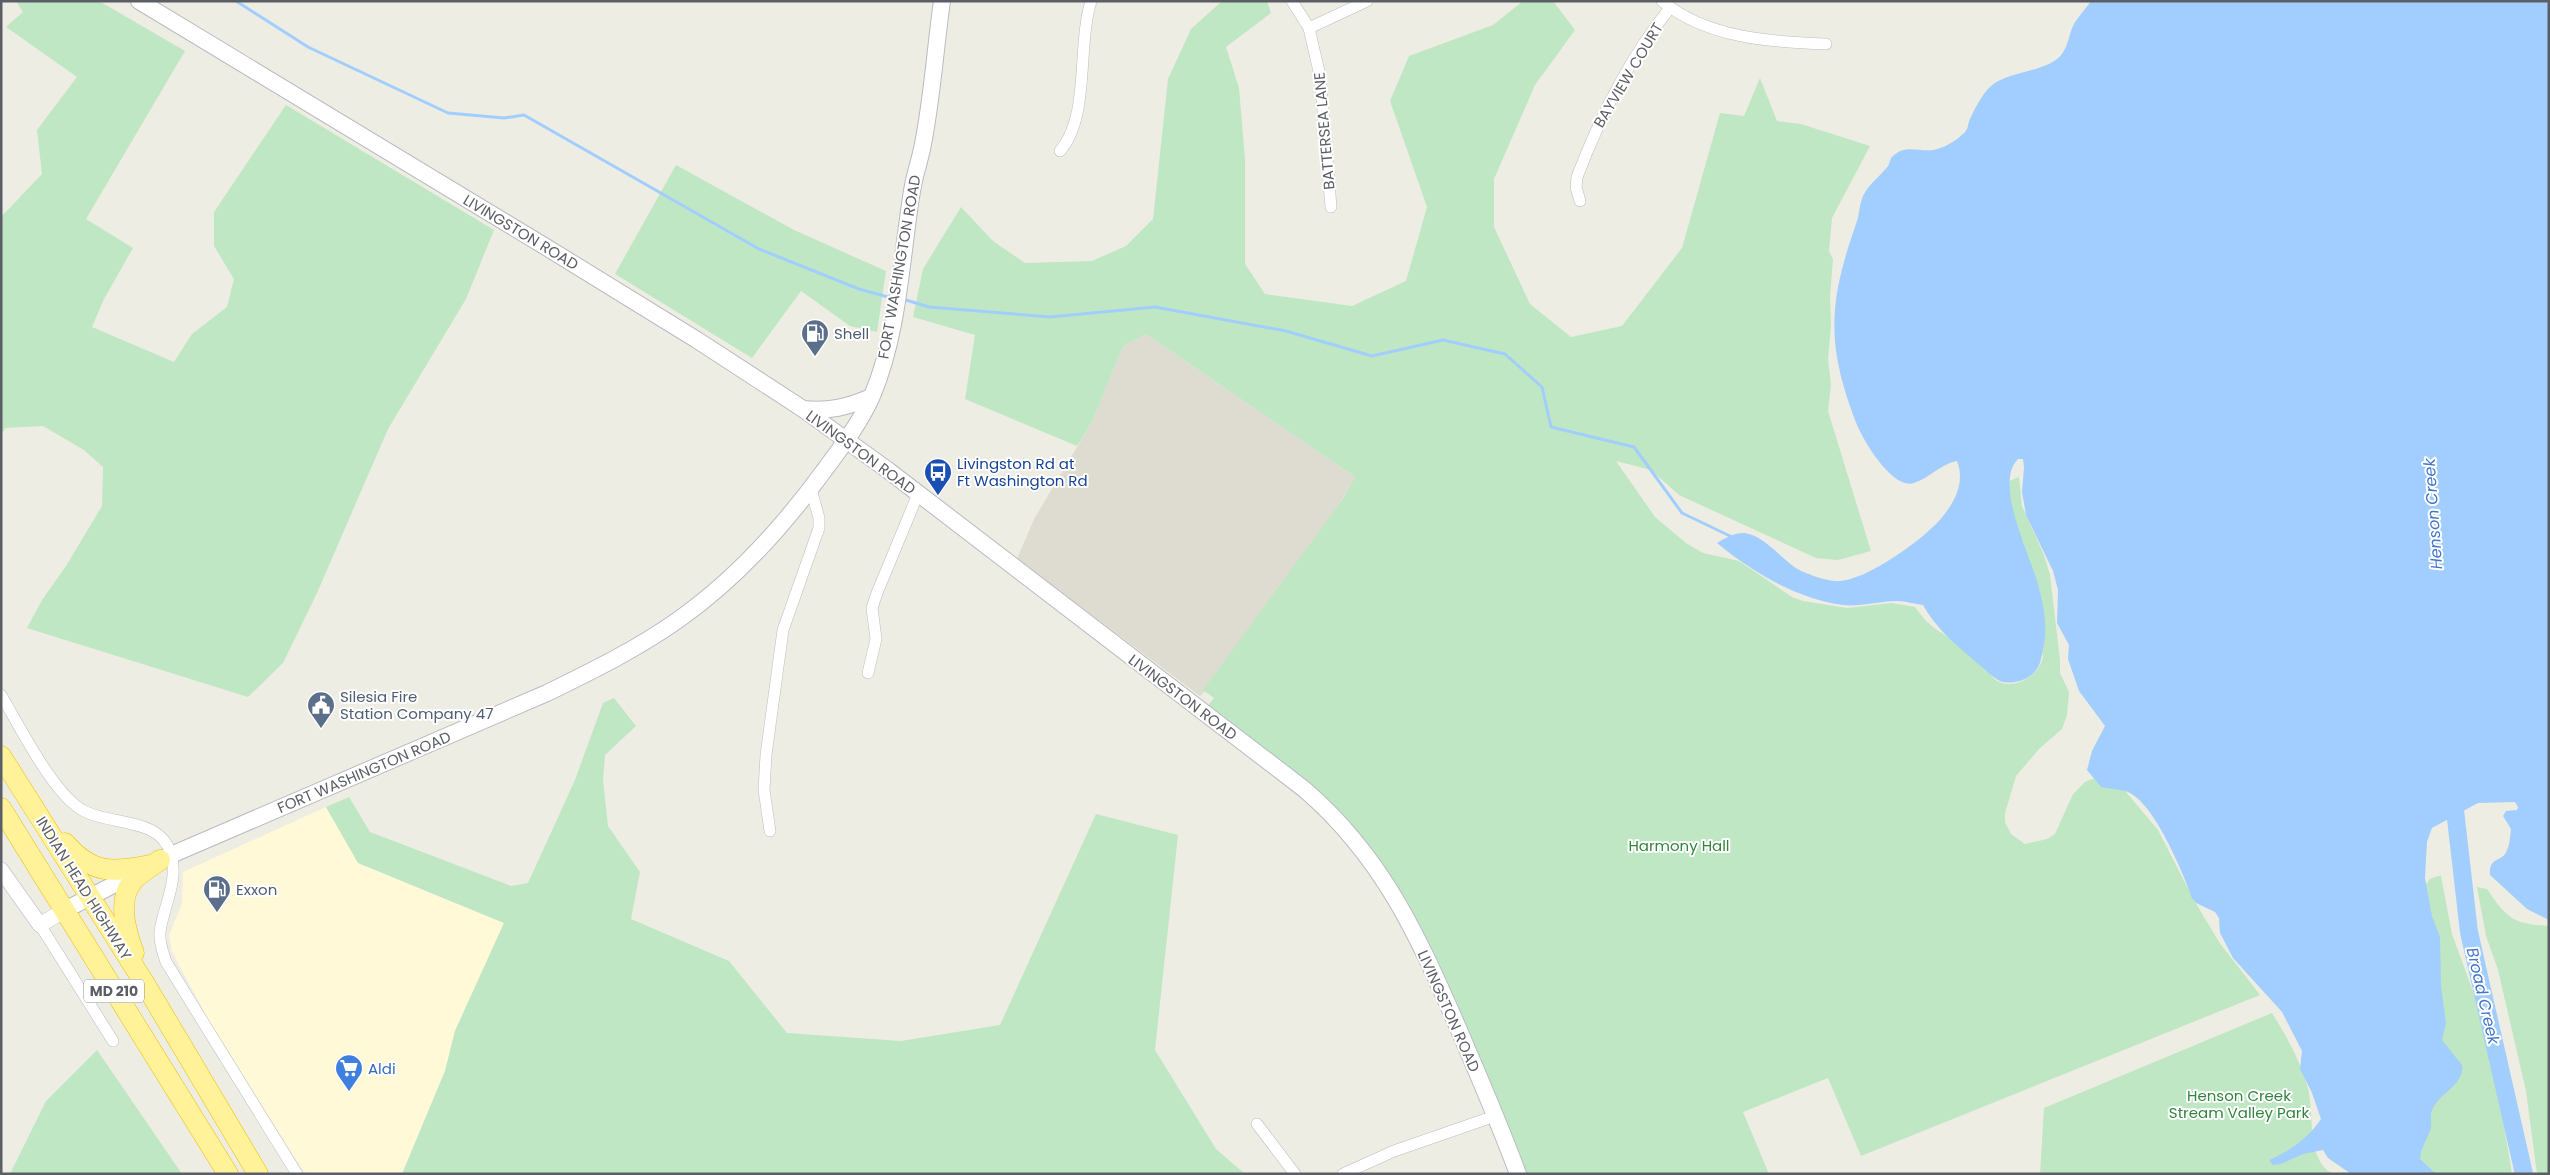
<svg xmlns="http://www.w3.org/2000/svg" width="2550" height="1175" font-family="Poppins,sans-serif">
  <style>
    .commercial { fill: #fff9d8 }
    .education { fill: #dedcd1 }
    .green { fill: #bfe7c3 }
    .water { fill: #a2ceff }
    .lines { fill: none; stroke-linecap: round; stroke-linejoin: round }
    .stream { stroke: #a2ceff; stroke-width: 3 }
    .river { stroke: #a2ceff; stroke-width: 18 }
    .minor-casing { stroke: #bbbcc2; stroke-width: 12 }
    .tertiary-casing { stroke: #bbbcc2; stroke-width: 16 }
    .secondary-casing { stroke: #b9bbc2; stroke-width: 18 }
    .trunk-casing { stroke: #f1bd00; stroke-width: 21 }
    .minor { stroke: #fff; stroke-width: 11 }
    .tertiary { stroke: #fff; stroke-width: 15 }
    .secondary { stroke: #fff; stroke-width: 16 }
    .trunk { stroke: #fff298; stroke-width: 20 }
    .labels { text-anchor: middle; dominant-baseline: central; stroke-width: 4; stroke-linejoin: round; paint-order: stroke }
    .shield { fill: #fff; stroke: #8c8e92; stroke-width: 1 }
    .shield-label { font-size: 14px; font-weight: bold; fill: #5b5e64 }
    .street-label { font-size: 15px; fill: #5b5e64; stroke: #fff }
    .service-label { font-size: 15px; fill: #4e5e75; stroke: #fff; text-anchor: start }
    .transit-label { font-size: 15px; fill: #164399; stroke: #fff; text-anchor: start }
    .park-label { font-size: 15px; fill: #32843e; stroke: #fff }
    .shop-label { font-size: 15px; fill: #366cbe; stroke: #fff; text-anchor: start }
    .water-label { font-size: 16px; font-style: italic; fill: #4276c6; stroke: #fff }
  </style>
  <rect width="100%" height="100%" fill="#eeede3"/>
  <!-- commercial -->
  <polygon class="commercial" points="326,807 358,863 504,923 455,1031 445,1071 402,1174 305,1174 213,1028 172,952 169,935 182,904 183,872"/>
  <!-- education -->
  <polygon class="education" points="1146,334 1355,477 1263,636 1200,696 1017,559 1034,519 1092,422 1123,346"/>
  <!-- green -->
  <g class="green">
    <polygon points="16,1 99,1 185,51 86,219 133,248 104,299 92,327 174,362 192,334 227,307 234,279 214,246 214,212 286,105 494,230 466,299 388,429 317,593 283,663 248,697 27,628 42,600 66,566 102,506 103,467 84,450 43,426 5,428 1,435 1,217 42,174 37,130 77,77 6,27 23,12"/>
    <path d="M1222 1H1267L1271 13 1226 47 1239 88 1245 159V264L1265 294 1352 306 1406 281 1427 207 1390 101 1409 56 1493 25 1523 1H1553L1575 30 1535 85 1494 179V227L1530 304 1571 337 1622 326 1682 248 1720 113 1744 116 1760 78 1777 121 1801 124 1870 146 1832 218 1829 251 1833 259 1830 296 1831 326 1828 359 1831 385 1828 411 1871 551 1838 560 1816 558 1679 495 1651 470 1616 461 1655 517 1686 543 1703 553 1739 561 1792 597 1803 601 1847 608 1892 603 1915 607C1919 612 1923 618 1927 622 1946 638 1972 651 1988 671 1992 676 1995 681 2002 683 2019 688 2041 673 2043 656L2007 482 2019 477 2022 506 2044 555 2050 575 2060 660V673L2069 692 2067 715 2062 729 2039 749 2016 776 2005 813V822L2011 834 2025 844 2047 839 2055 834 2073 794 2085 782 2095 778 2120 785 2158 830 2195 902 2219 942 2260 995 1861 1156 1828 1078 1743 1112 1769 1174H1520L1385 876 1206 708 1214 698 1203 690 1342 500 1355 477 1146 334 1123 346 1092 422 1077 446 965 399 975 335 913 317 923 269 961 207 993 241 1025 263 1092 261 1126 246 1153 219 1168 79 1191 29Z"/>
    <polygon points="676,165 794,230 886,271 877,332 850,326 801,291 752,358 615,274"/>
    <polygon points="614,698 636,726 605,755 603,780 608,826 640,872 631,919 729,961 787,1033 901,1041 1000,1025 1096,814 1178,835 1155,1050 1216,1149 1245,1174 402,1174 445,1071 455,1031 504,923 358,863 326,807 349,797 370,832 511,886 528,883 575,780 603,703"/>
    <polygon points="2438,876 2441,876 2452,934 2489,1035 2512,1174 2414,1174 2440,1047 2422,890 2430,879"/>
    <path d="M2477 887 2487 889C2507 918 2512 924 2549 926V1174H2537L2526 1091 2498 970 2486 936Z"/>
    <path d="M2272 1013C2286 1035 2300 1061 2307 1085 2316 1113 2304 1158 2333 1174H2040L2044 1108Z"/>
    <polygon points="97,1050 182,1174 10,1174 46,1101"/>
  </g>
  <!-- water -->
  <path class="water" d="M2091 1H2549V920L2527 909 2490 875C2489 855 2502 864 2507 850 2510 844 2510 836 2511 829L2503 816 2506 811 2517 810 2518 807 2515 802 2478 803 2432 828 2427 842 2425 878 2432 916 2440 937 2441 986 2446 1023 2442 1040 2462 1065C2465 1081 2446 1091 2437 1102 2426 1116 2434 1120 2430 1131 2426 1142 2421 1147 2420 1159L2436 1174H2351L2328 1158 2323 1150 2303 1154 2281 1164 2273 1165 2269 1160C2289 1152 2309 1137 2321 1119L2312 1093 2300 1069 2302 1051 2282 1012 2233 958 2220 933 2219 918 2215 912 2196 903 2192 898C2183 872 2154 803 2128 792 2120 789 2110 789 2101 787L2087 770 2092 751 2105 726 2079 691 2068 659 2069 645 2057 623 2058 590 2053 571 2026 515 2022 492 2024 467 2023 459H2018C1993 484 2031 556 2038 585 2044 606 2048 628 2043 649 2041 660 2040 669 2030 676 2022 682 2007 685 1998 680 1991 676 1984 668 1977 663 1956 645 1937 630 1923 605 1915 604 1905 601 1897 601 1879 601 1860 607 1843 605 1797 599 1752 572 1717 543 1725 538 1735 532 1745 533 1767 537 1782 561 1801 571 1810 575 1825 580 1834 581 1862 584 1919 542 1938 522 1953 505 1966 484 1957 461 1941 464 1929 478 1914 483 1893 490 1864 442 1857 425 1826 345 1828 304 1856 224 1859 217 1859 209 1861 202 1865 186 1879 178 1888 166 1890 163 1890 158 1893 156 1905 144 1919 152 1933 150 1945 148 1957 140 1965 132 1968 129 1968 125 1969 121 1974 110 1982 94 1991 86 2007 72 2041 72 2057 59 2069 50 2068 34 2075 22 2080 15 2086 8 2091 1Z"/>
  <g class="lines">
    <!-- stream -->
    <g class="stream">
      <polyline points="236,1 308,47 448,113 504,118 524,115 759,249 859,289 888,297"/>
      <polyline points="906,300 929,307 1050,317 1155,307 1286,331 1372,356 1443,340 1505,354 1542,387 1551,427 1634,447 1682,513 1730,536"/>
    </g>
    <!-- river -->
    <polyline class="river" points="2453,793 2469,932 2524,1174"/>
    <!-- minor casing -->
    <g class="minor-casing">
      <g id="minor">
        <polyline points="1292,1 1309,28 1320,76 1331,207"/>
        <path d="M1662 1C1706 38 1771 42 1826 44"/>
        <polyline points="1309,28 1367,1"/>
        <path d="M1060 151C1090 117 1077 46 1091 1"/>
        <path d="M1580 201 1576 187 1577 177C1600 117 1629 58 1670 8"/>
        <polyline points="868,673 876,639 872,608 877,593 918,494"/>
        <path d="M1 695C19 725 54 796 84 811 113 826 160 817 171 854 179 881 163 907 160 932 159 943 163 952 166 962L297 1174"/>
        <polyline points="770,831 764,790 766,755 783,630 819,528 819,518 811,489"/>
        <polyline points="40,925 113,1041"/>
        <polyline points="1257,1124 1295,1174"/>
        <polyline points="1343,1174 1394,1151 1495,1116"/>
      </g>
    </g>
    <!-- tertiary casing -->
    <g class="tertiary-casing">
      <polyline id="tertiary" points="1,870 40,925 63,911"/>
    </g>
    <!-- secondary casing -->
    <g class="secondary-casing">
      <g id="secondary">
        <path d="M139 1 546 247 697 340 803 409 889 471 1304 789C1383 857 1418 936 1459 1030 1479 1077 1500 1125 1518 1174"/>
        <path d="M803 409C828 412 848 407 871 397"/>
        <path d="M63 911 171 855 547 693C592 671 637 649 678 620 735 580 782 528 823 472 841 448 860 423 872 396 899 332 901 259 912 191 914 177 919 163 922 149 932 101 935 50 942 1"/>
      </g>
    </g>
    <!-- trunk casing -->
    <g class="trunk-casing">
      <g id="trunk">
        <polyline points="1,756 145,984 258,1174"/>
        <polyline points="1,808 228,1174"/>
        <path d="M65 843C92 874 111 873 150 865"/>
        <path d="M134 953C126 932 117 901 132 882 139 873 151 867 160 860"/>
      </g>
    </g>
    <!-- minor -->
    <use href="#minor" class="minor"/>
    <!-- tertiary -->
    <use href="#tertiary" class="tertiary"/>
    <!-- secondary -->
    <use href="#secondary" class="secondary"/>
    <!-- trunk -->
    <use href="#trunk" class="trunk"/>
  </g>
  <!-- icons -->
  <defs>
    <g id="fuel-pin" transform="scale(1.4375)"><path d="M0 17L-7.5 6A9.5 9.5 0 1 1 7.5 6Z" fill="#5c6f8a" stroke="#fff"/><path d="M-5.5-6h7V0h2V4h1.3V-2.5L3-4.5l.8-.8L6-3V5H2.5V1h-1V6h-7ZM-4.2-4.7v3.2H.2V-4.7Z" fill="#fff"/></g>
    <g id="bus-pin" transform="scale(1.4375)"><path d="M0 17L-7.5 6A9.5 9.5 0 1 1 7.5 6Z" fill="#1a4fb4" stroke="#fff"/><path d="M-5-6H5V4H4V6H2V4H-2V6H-4V4H-5ZM-3.5-4V0h7V-4ZM-3.5 1.2v1.5H-2V1.2ZM2 1.2v1.5H3.5V1.2Z" fill="#fff"/></g>
    <g id="civic-pin" transform="scale(1.4375)"><path d="M0 17L-7.5 6A9.5 9.5 0 1 1 7.5 6Z" fill="#5c6f8a" stroke="#fff"/><path d="M-.6-6.5H3V-4.5H.6V-3L4-1V1h2V6H-6V1h2V-1L-.6-3ZM-1.2 2.5V6h2.4V2.5Z" fill="#fff"/></g>
    <g id="supermarket-pin" transform="scale(1.4375)"><path d="M0 17L-7.5 6A9.5 9.5 0 1 1 7.5 6Z" fill="#3f7fe0" stroke="#fff"/><path d="M-6-5.5h2.5l.6 2H6L4.5 2H-2.5L-4.4-4H-6ZM-1.5 3.2a1.3 1.3 0 1 0 .1 0ZM3 3.2a1.3 1.3 0 1 0 .1 0Z" fill="#fff"/></g>
  </defs>
  <g fill-rule="evenodd">
    <use href="#fuel-pin" x="815" y="333"/>
    <use href="#bus-pin" x="938" y="472"/>
    <use href="#civic-pin" x="321" y="705"/>
    <use href="#fuel-pin" x="217" y="889"/>
    <use href="#supermarket-pin" x="349" y="1068"/>
  </g>
  <g class="labels">
    <!-- shield labels -->
    <rect class="shield" x="84" y="979.5" width="60" height="23" rx="4"/>
    <g class="shield-label">
      <text x="114" y="991">MD 210</text>
    </g>
    <!-- street labels -->
    <g class="street-label">
      <text transform="translate(1628 75) rotate(-59)">BAYVIEW COURT</text>
      <text transform="translate(1324 131) rotate(-95)">BATTERSEA LANE</text>
      <text transform="translate(521 232) rotate(31)">LIVINGSTON ROAD</text>
      <text transform="translate(899 267) rotate(-80)">FORT WASHINGTON ROAD</text>
      <text transform="translate(861 452) rotate(36)">LIVINGSTON ROAD</text>
      <text transform="translate(1183 697) rotate(37)">LIVINGSTON ROAD</text>
      <text transform="translate(364 772) rotate(-23)">FORT WASHINGTON ROAD</text>
      <text transform="translate(84 888) rotate(58)">INDIAN HEAD HIGHWAY</text>
      <text transform="translate(1449 1011) rotate(66)">LIVINGSTON ROAD</text>
    </g>
    <!-- service labels -->
    <g class="service-label">
      <text x="834" y="333">Shell</text>
      <text x="340" y="696">Silesia Fire<tspan x="340" dy="17">Station Company 47</tspan></text>
      <text x="236" y="889">Exxon</text>
    </g>
    <!-- transit labels -->
    <g class="transit-label">
      <text x="957" y="463">Livingston Rd at<tspan x="957" dy="17">Ft Washington Rd</tspan></text>
    </g>
    <!-- park labels -->
    <g class="park-label">
      <text x="1679" y="845">Harmony Hall</text>
      <text x="2239" y="1095">Henson Creek<tspan x="2239" dy="17">Stream Valley Park</tspan></text>
    </g>
    <!-- shop labels -->
    <g class="shop-label">
      <text x="368" y="1068">Aldi</text>
    </g>
    <!-- water labels -->
    <g class="water-label">
      <text transform="translate(2433 514) rotate(-94)">Henson Creek</text>
      <text transform="translate(2483 996) rotate(77)">Broad Creek</text>
    </g>
  </g>
  <!-- border -->
  <rect width="2550" height="1175" fill="none" stroke="#5b5e64" stroke-width="5"/>
</svg>
